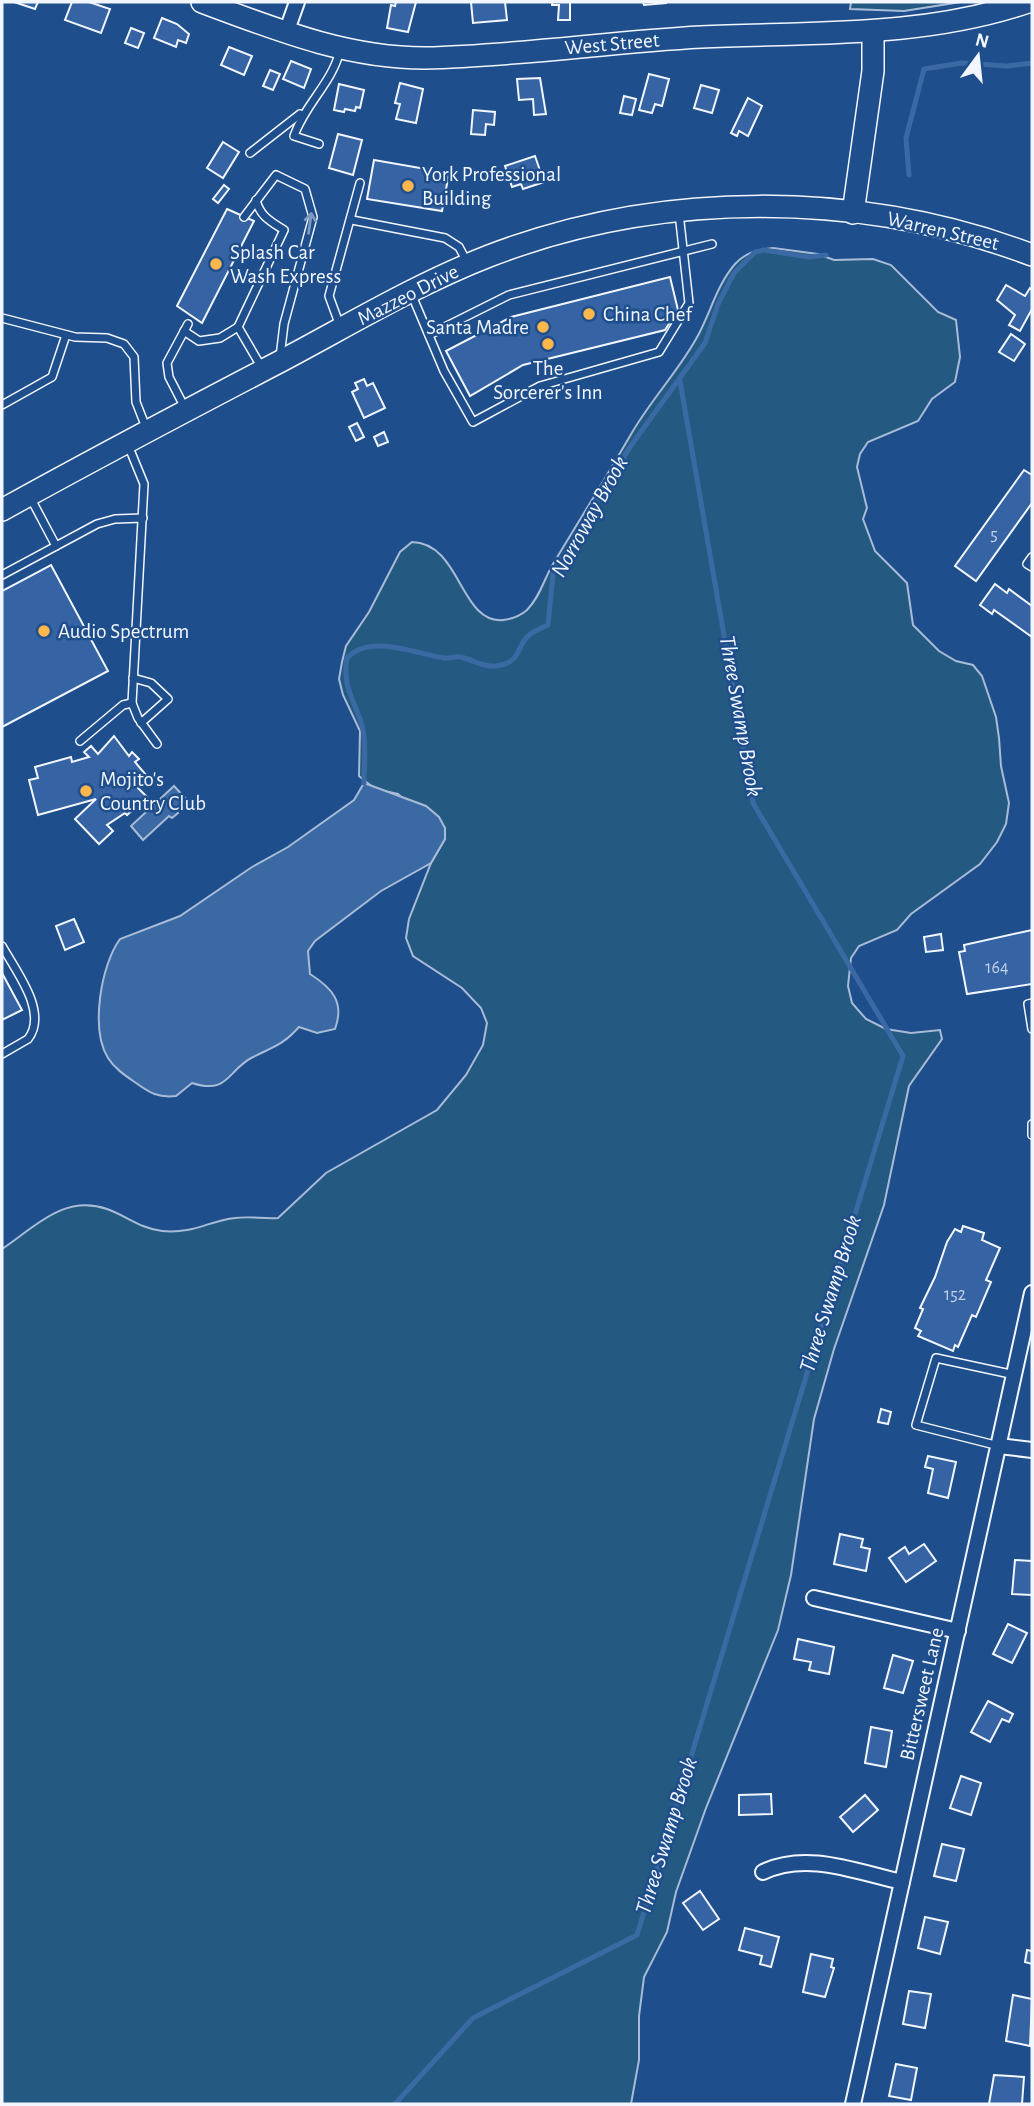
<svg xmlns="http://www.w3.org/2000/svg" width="1034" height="2106" font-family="'Alegreya Sans',sans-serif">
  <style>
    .green { fill: #245a82; stroke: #a8bbd7; stroke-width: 2 }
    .water { fill: #3b69a3; stroke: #a8bbd7; stroke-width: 2 }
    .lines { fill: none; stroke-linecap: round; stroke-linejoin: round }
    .stream { stroke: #3b69a3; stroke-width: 5 }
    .building { fill: #3563a3; stroke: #f2f6ff; stroke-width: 2 }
    .lane-casing { stroke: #f2f6ff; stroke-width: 10 }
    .street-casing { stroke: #f2f6ff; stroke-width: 18 }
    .secondary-casing { stroke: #f2f6ff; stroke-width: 24 }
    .lane { stroke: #1f4e8c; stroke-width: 7 }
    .street { stroke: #1f4e8c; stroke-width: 14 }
    .secondary { stroke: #1f4e8c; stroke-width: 21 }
    .oneway { stroke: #7e9ac0 }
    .poi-dot { fill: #ffb74d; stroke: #1f4e8c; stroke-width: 2.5 }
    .labels { text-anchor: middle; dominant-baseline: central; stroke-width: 5; stroke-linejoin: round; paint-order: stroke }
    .number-label { font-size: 18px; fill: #c3d1e8 }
    .street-label { font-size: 21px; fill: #f2f6ff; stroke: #1f4e8c }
    .poi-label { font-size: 21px; fill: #f2f6ff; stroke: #1f4e8c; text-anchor: start }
    .water-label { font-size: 23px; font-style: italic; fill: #f2f6ff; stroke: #1f4e8c }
  </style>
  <rect width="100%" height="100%" fill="#1f4e8c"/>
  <!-- green -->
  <g class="green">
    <polygon points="851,2 961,2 904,11 850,9"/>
    <path d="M773 248 818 254 834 260 873 259 891 265 938 312 956 320 960 357 955 382 932 399 918 421 868 442 860 454 857 467 867 508 863 519 875 551 907 583 913 625 939 651 956 661 973 665 982 676 996 717 999 738 1001 766 1009 803 1006 824 997 842 980 864 911 914 897 930 859 946 851 958 848 986 852 1003 866 1019 886 1029 911 1033 940 1030 942 1039 909 1086 884 1205 834 1349 814 1419 791 1575 778 1630 706 1808 676 1892 667 1932 644 1977 639 2016V2060L631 2104H2V1249C35 1227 64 1194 107 1209 125 1215 141 1229 162 1231 194 1234 208 1221 235 1218 249 1216 264 1219 278 1218L326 1173 437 1110 466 1075 483 1045 487 1023 481 1008 462 988 413 956 406 938 409 919 431 863 445 839 398 794 375 789 359 776 360 731 343 695 339 679 342 662 346 646 369 612 400 552 412 542C461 543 460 624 503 620 512 619 520 616 527 610 540 597 544 579 553 564 579 521 605 479 630 436 649 402 677 373 696 339 710 315 716 286 735 264 746 252 758 250 773 248Z"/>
  </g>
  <!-- water -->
  <g class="water">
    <path d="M364 783 426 806 439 817 445 828V839L431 863 381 891 315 941 308 951 310 974C332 988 345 1002 335 1029L317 1033 299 1027C283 1045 273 1047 253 1057 227 1070 229 1095 192 1083L176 1096C158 1098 150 1093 136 1083 126 1076 115 1069 108 1058 90 1029 101 965 120 939L180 916 252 867 288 847 354 800Z"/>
    <polygon points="174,786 187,800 176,810 178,813 172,818 169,816 143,840 131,826"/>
  </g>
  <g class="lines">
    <!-- stream -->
    <g class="stream">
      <polyline points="909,175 906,138 924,69 962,63 1007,66 1032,63"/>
      <path d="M364 783C364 764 367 741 361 722 353 698 342 685 347 658 370 633 416 654 444 658 449 659 455 656 460 657 472 659 483 668 496 666 522 663 516 646 529 635 534 631 542 628 548 625L553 574 630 447 705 343 718 304 734 273 755 252 764 250 809 257 826 255"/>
      <polyline points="395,2104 473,2018 637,1935 903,1056 753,803 680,381"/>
    </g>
  </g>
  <!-- building -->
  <g class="building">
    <polygon points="14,2 38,2 35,9"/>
    <polygon points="72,2 89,2 110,9 101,33 65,20"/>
    <polygon points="396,2 416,2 408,32 387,28 391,5 395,6"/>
    <polygon points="471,2 505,2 507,20 473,23"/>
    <polygon points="552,2 570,2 570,20 558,20 559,5 552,5"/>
    <polygon points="643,2 666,2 666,3 644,5"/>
    <polygon points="162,18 177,24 189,34 186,43 178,40 176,47 154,38"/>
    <polygon points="131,28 144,33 138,48 125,43"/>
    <polygon points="229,47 252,56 244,75 221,65"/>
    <polygon points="291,61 311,69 304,88 283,79"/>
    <polygon points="270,70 280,74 273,90 263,86"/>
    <polygon points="649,74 669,79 662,106 655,104 652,113 639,110"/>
    <polygon points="540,78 546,114 534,115 533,99 519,100 517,79"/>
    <polygon points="400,83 423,89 416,123 396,119 400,104 395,103"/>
    <polygon points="339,84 364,90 360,108 356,107 355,111 345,109 344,112 334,110"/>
    <polygon points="701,85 719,90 712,113 694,108"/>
    <polygon points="624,96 636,99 632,115 620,113"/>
    <polygon points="748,98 762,106 748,136 739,131 737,136 731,133"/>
    <polygon points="473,110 495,112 494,125 486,124 485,135 471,134"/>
    <polygon points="338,134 362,140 353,175 329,168"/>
    <polygon points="223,142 239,152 223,178 207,168"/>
    <polygon points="535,156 544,182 523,189 521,184 512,187 505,166"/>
    <polygon points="374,160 449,173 442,211 367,199"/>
    <polygon points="224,185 229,189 218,203 213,199"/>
    <polygon points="227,209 254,221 202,323 177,306"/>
    <polygon points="670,277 678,310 665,330 523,365 470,396 446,351 511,317"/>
    <polygon points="1006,285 1025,296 1030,288 1032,290 1032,309 1020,331 1009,325 1015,315 997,300"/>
    <polygon points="1011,334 1025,344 1014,361 999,352"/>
    <polygon points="364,379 367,386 373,383 385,408 364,418 352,392 358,389 355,383"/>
    <polygon points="357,423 364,437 356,441 349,427"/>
    <polygon points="384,432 388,442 378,446 374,437"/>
    <polygon points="1024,470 1032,475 1032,503 976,581 955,566"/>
    <polygon points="51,565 108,671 2,727 2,591"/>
    <polygon points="995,584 1007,593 1009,589 1032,606 1032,637 994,610 992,614 980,605"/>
    <polygon points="114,736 129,756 132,752 139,759 135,762 146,775 135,785 147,797 127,815 125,813 107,825 113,831 99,844 75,819 96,799 38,815 29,780 38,778 35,767 71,757 72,762 89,757 84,752 91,746 98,754"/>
    <polygon points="74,919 84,942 65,950 56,926"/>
    <polygon points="1032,930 1032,984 967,994 959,952 965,951 964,945"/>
    <polygon points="941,934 943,950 926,952 924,937"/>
    <polygon points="2,973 22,1010 2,1020"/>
    <polygon points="963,1226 984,1233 982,1240 1000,1248 986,1280 991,1282 976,1317 972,1315 958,1347 955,1345 953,1351 918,1336 921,1331 915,1328 923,1309 920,1308 935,1277 947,1242 955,1229 961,1232"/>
    <polygon points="881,1409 891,1412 888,1424 878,1422"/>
    <polygon points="928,1456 956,1462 948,1498 928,1493 933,1469 925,1467"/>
    <polygon points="840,1534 863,1539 861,1547 870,1549 866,1571 834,1564"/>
    <polygon points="924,1544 936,1561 906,1582 889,1558 905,1547 909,1554"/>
    <polygon points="1015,1560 1032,1561 1032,1595 1012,1594"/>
    <polygon points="1008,1624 1027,1633 1012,1663 993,1654"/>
    <polygon points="798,1639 834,1647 829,1674 809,1670 811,1662 794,1659"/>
    <polygon points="893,1655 913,1661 903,1693 884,1688"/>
    <polygon points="988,1701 1013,1714 1009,1722 1002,1719 990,1742 971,1732"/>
    <polygon points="871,1727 892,1731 886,1767 865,1763"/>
    <polygon points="961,1776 981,1783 971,1815 950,1808"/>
    <polygon points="771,1794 772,1814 739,1815 739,1795"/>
    <polygon points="865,1795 878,1810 853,1832 840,1817"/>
    <polygon points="942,1844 964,1849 956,1881 934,1876"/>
    <polygon points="700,1891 719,1919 703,1930 683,1903"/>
    <polygon points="925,1917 948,1922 940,1954 918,1948"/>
    <polygon points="745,1928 779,1937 771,1967 760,1964 762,1956 739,1950"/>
    <polygon points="1027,1950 1032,1951 1032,1964 1025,1962"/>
    <polygon points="811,1954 833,1959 831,1967 834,1968 825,1997 803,1992"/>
    <polygon points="909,1991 931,1994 925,2028 903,2024"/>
    <polygon points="1013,1995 1032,1999 1030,2046 1006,2041"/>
    <polygon points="896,2064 917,2068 911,2100 889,2096"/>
    <polygon points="994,2075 1024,2077 1022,2104 989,2104"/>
  </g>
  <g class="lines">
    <!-- lane casing -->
    <g class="lane-casing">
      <g id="lane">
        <path d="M319 144 294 136C305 104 333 82 340 50"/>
        <polyline points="250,153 300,114"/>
        <polyline points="244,217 276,175 305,189 313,217 284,324 280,357"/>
        <polyline points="352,220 445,238 459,247 467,262"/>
        <polyline points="411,293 444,371 473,422 540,386 659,352 689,303 679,213"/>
        <polyline points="2,318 75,337 107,338 124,344 134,357 136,402 147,430"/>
        <polyline points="340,326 329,296 360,183"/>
        <path d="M238 327 284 230C270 221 260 216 256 200"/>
        <polyline points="184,331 199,341 220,338 238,327 262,368"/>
        <polyline points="429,335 509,295 712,244"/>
        <polyline points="2,405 52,377 66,335"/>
        <polyline points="186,410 169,377 167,363 188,324"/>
        <polyline points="128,445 144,484 132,703 138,718 157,744"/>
        <polyline points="30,497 56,546"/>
        <polyline points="1032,557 1027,564 1032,567"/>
        <polyline points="2,575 97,524 115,519 143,518"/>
        <polyline points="133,678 151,683 168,699 141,723"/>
        <polyline points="80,741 123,705 132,703"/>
        <path d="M2 946C15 970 49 1012 28 1039L2 1054"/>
        <polyline points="1032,1003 1028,1004 1032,1029"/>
        <polyline points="1032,1124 1032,1135"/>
        <polyline points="999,1446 916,1425 936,1358 1015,1375"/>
      </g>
    </g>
    <!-- street casing -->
    <g class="street-casing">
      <g id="street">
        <polyline points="286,33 297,2"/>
        <polyline points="999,1446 1032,1450"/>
        <polyline points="814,1598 958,1631"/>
        <path d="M763 1872C807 1851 856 1872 902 1882"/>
        <polyline points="853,2104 1032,1293"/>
      </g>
    </g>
    <!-- secondary casing -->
    <g class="secondary-casing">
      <g id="secondary">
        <path d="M202 2C275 29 346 58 425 58 517 56 609 42 701 37 810 32 922 38 1028 2"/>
        <polyline points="853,213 873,71 873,31"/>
        <path d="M2 510C94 459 187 410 281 361 349 325 417 284 489 256 660 190 860 190 1032 255"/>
      </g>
    </g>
    <!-- lane -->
    <use href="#lane" class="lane"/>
    <!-- street -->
    <use href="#street" class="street"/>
    <!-- secondary -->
    <use href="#secondary" class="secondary"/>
  </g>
  <!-- one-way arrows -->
  <defs><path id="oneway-shaft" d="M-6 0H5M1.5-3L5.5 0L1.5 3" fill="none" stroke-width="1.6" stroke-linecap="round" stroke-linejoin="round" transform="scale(1.75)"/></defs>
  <use class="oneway" href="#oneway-shaft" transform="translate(310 223) rotate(-82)"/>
  <!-- markers -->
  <g class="poi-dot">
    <circle cx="408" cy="186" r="7"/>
    <circle cx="216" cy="264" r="7"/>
    <circle cx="589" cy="314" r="7"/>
    <circle cx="543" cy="327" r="7"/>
    <circle cx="548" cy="344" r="7"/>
    <circle cx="44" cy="631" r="7"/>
    <circle cx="86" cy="791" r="7"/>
  </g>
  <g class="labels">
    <!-- number labels -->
    <g class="number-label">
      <text x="994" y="535">5</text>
      <text x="997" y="968">164</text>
      <text x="955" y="1295">152</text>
    </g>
    <!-- street labels -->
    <g class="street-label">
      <text transform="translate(612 44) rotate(-5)">West Street</text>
      <text transform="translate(943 231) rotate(13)">Warren Street</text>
      <text transform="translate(408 295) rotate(-27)">Mazzeo Drive</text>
      <text transform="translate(922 1694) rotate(-77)">Bittersweet Lane</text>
    </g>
    <!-- poi labels -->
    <g class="poi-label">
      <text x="422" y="174">York Professional<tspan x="422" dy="24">Building</tspan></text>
      <text x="230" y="252">Splash Car<tspan x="230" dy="24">Wash Express</tspan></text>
      <text x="603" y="314">China Chef</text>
      <text x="529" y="327" text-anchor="end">Santa Madre</text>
      <text x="548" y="368" text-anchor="middle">The<tspan x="548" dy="24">Sorcerer's Inn</tspan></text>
      <text x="58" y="631">Audio Spectrum</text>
      <text x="100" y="779">Mojito's<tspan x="100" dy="24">Country Club</tspan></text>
    </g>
    <!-- water labels -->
    <g class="water-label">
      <text transform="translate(590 517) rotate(-61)">Norroway Brook</text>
      <text transform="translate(740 716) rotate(80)">Three Swamp Brook</text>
      <text transform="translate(831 1294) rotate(-73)">Three Swamp Brook</text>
      <text transform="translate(667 1836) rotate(-73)">Three Swamp Brook</text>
    </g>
  </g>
  <!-- border -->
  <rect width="1034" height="2106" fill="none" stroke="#f2f6ff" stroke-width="7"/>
  <!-- north arrow -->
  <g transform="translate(978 56) rotate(15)" stroke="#1f4e8c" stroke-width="5" paint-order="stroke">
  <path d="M0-5L12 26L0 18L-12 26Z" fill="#f2f6ff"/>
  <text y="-10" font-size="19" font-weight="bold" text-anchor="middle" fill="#f2f6ff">N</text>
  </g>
</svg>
